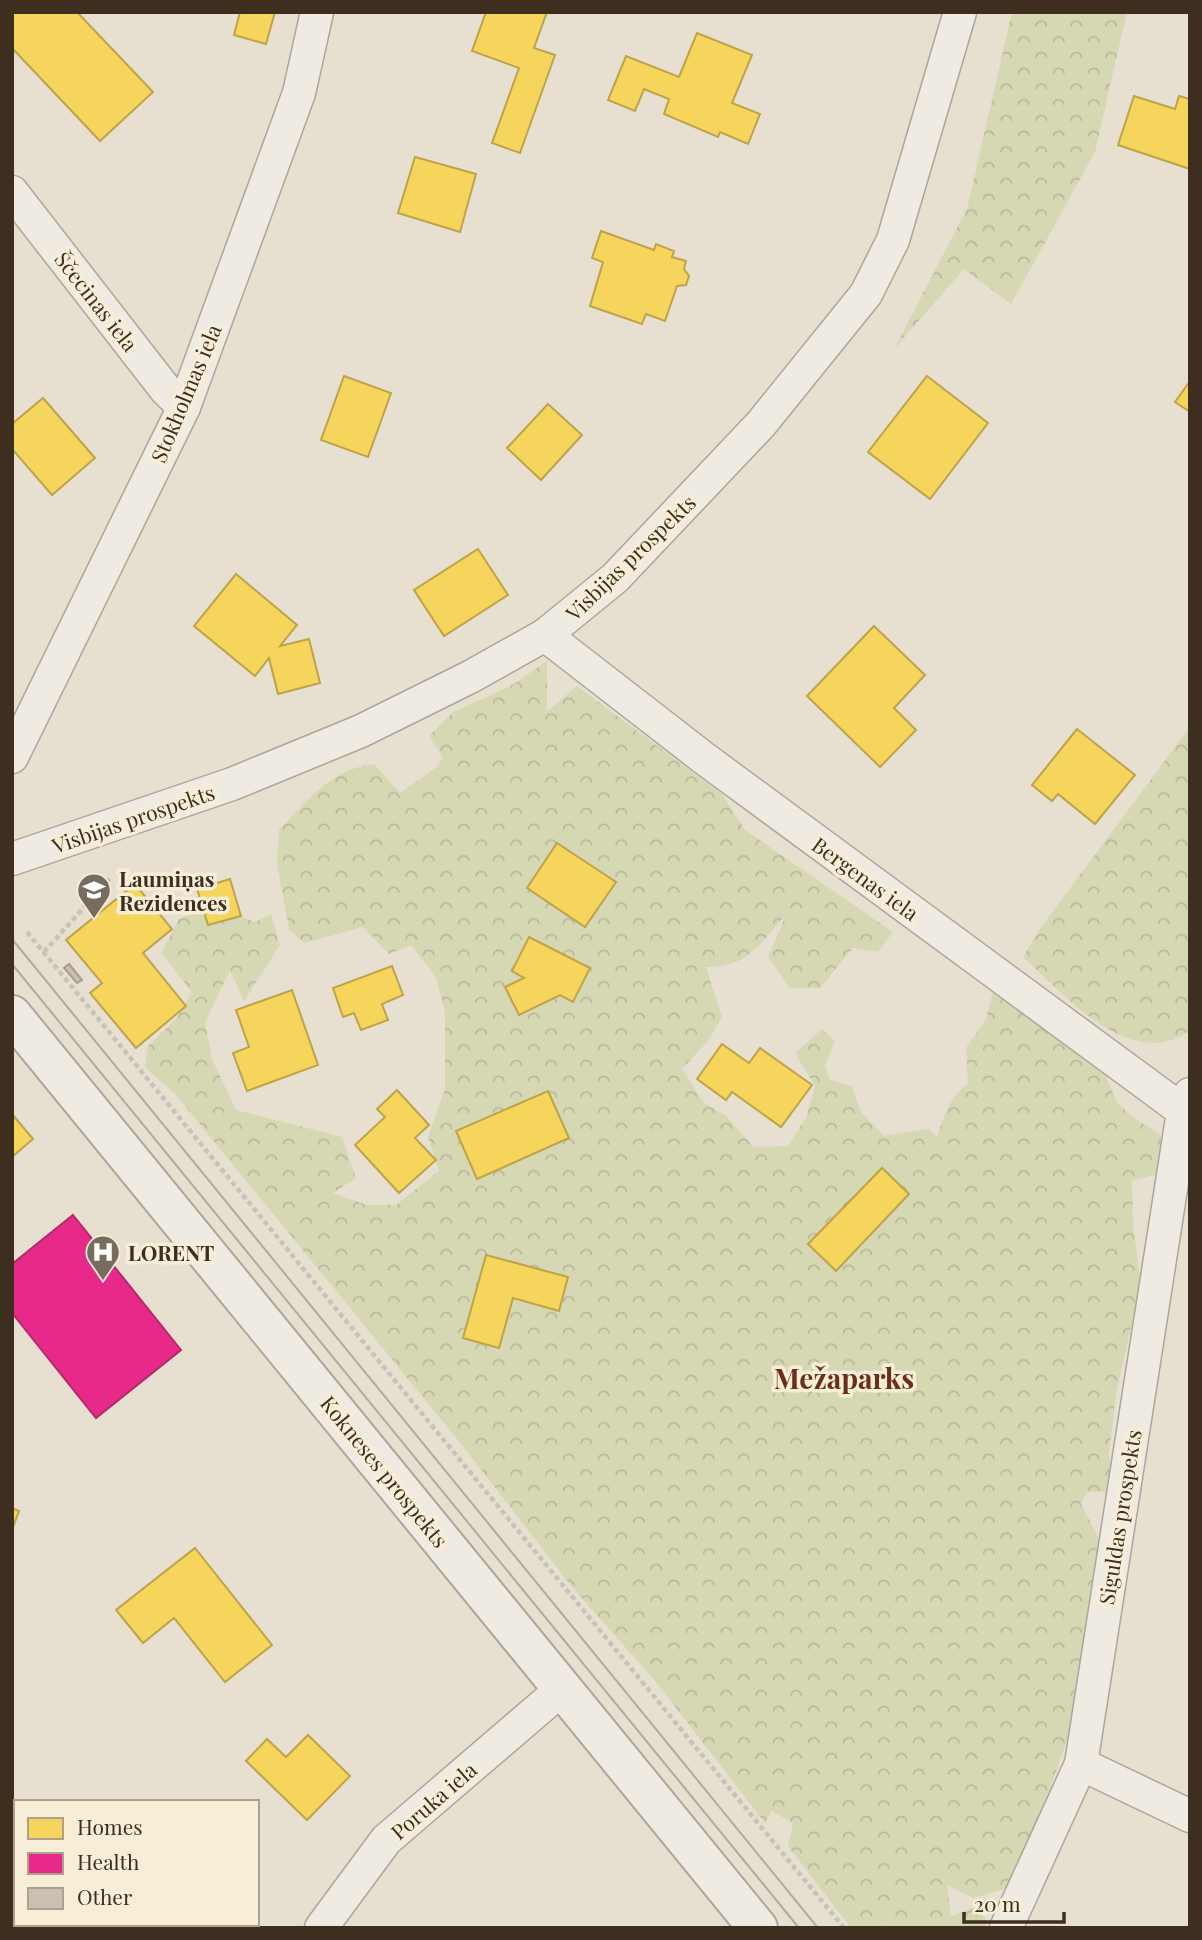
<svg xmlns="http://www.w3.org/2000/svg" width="1202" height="1940" font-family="'Playfair Display',serif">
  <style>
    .forest { fill: url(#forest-crowns) }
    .homes { fill: #f6d55c; stroke: #bea34a; stroke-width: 2 }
    .health { fill: #e7298a; stroke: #b42a6a; stroke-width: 2 }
    .building { fill: #cbbfb2; stroke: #a89c90; stroke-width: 2 }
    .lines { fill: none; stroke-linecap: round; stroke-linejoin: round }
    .minor-casing { stroke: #ada599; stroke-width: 35 }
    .tertiary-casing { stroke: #ada599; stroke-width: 42 }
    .path { stroke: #c8c2b9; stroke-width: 4.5; stroke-dasharray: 5 3.5; stroke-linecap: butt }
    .minor { stroke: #efebe3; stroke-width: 32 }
    .tertiary { stroke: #efebe3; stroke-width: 38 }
    .tram { stroke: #afaaa2; stroke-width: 2 }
    .labels { text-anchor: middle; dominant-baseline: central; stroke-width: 7; stroke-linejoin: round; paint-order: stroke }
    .street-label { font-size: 21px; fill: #3d2e20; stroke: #f7eed8 }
    .poi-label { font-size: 21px; font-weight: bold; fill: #3d2e20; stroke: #f7eed8; text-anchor: start }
    .district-label { font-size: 28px; font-weight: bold; fill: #6b2e1e; stroke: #f7eed8 }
  </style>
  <defs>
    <pattern id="forest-crowns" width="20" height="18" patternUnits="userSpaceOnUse" patternTransform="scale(1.75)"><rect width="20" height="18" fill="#d6d7b3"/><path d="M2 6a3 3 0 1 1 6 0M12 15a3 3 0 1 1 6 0" fill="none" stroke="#b9b99a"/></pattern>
  </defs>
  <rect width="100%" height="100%" fill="#e7e0d1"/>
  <!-- forest -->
  <g class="forest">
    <polygon points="1012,12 1127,12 1095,152 1011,304 964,269 894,349 967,209"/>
    <path d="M547 661V712L577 686 722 794 745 830 893 932 878 952 853 948 820 988H790L768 957 786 915C761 942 747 968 706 967L722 1017 707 1042 682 1069 703 1102 726 1116 754 1147 788 1146 806 1118 815 1086 795 1053 822 1029 835 1041 825 1065 830 1080 852 1086 861 1112 884 1136 929 1129 937 1137C944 1117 949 1097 968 1084L966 1048 986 1019 994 987 1103 1070 1117 1102 1131 1116 1161 1135 1160 1174 1132 1180 1133 1226 1141 1283 1116 1394 1109 1454 1114 1491 1087 1492 1081 1504 1099 1539 1081 1701 1015 1886 973 1898 947 1885 951 1916 973 1908 986 1918V1928H851L788 1846 793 1823 771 1811 765 1823 656 1682 572 1587 462 1445 176 1095 145 1067 148 1046 176 1019 192 992 161 953 179 919 192 914 193 897 255 922 271 914 280 945 244 1001 230 970 205 1023 212 1059 236 1110 342 1137 356 1178 333 1193 367 1205H396L439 1171 428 1137 445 1089V1012L436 977 411 945 389 954 363 927 305 943 289 930 277 864 279 830C307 801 331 769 374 764L400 793 437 767 443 758 429 736 453 712 509 687Z"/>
    <path d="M1190 727V1030C1131 1074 1064 994 1023 957L1039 930Z"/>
  </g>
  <!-- homes -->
  <g class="homes">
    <polygon points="12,12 77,12 153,92 100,141 12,48"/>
    <polygon points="240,12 275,12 266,44 234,35"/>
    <polygon points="486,12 547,12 534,48 555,55 520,153 492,143 519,68 472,51"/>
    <polygon points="697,33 752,55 732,103 760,114 748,144 720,132 718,137 664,114 669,99 644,89 635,111 608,100 626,56 679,77"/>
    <polygon points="1134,96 1175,109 1179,96 1190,99 1190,169 1118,145"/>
    <polygon points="415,157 476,174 460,232 398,213"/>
    <polygon points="601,231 654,250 656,244 674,251 672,257 686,261 684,269 689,276 686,285 677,286 665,321 646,314 642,324 590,306 603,262 592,258"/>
    <polygon points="344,376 391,393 368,457 321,440"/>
    <polygon points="927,376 988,423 930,499 868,452"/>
    <polygon points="1190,381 1190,412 1175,402"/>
    <polygon points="43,398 95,458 52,495 12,449 12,424"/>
    <polygon points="548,404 582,435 541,480 507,448"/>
    <polygon points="478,549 508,595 444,636 414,590"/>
    <polygon points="236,574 297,625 280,646 309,639 320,683 278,694 269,658 255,676 194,626"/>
    <polygon points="874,626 925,675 894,708 916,730 880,767 807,696"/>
    <polygon points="1077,729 1135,775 1095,824 1058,794 1052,801 1032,785"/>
    <polygon points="557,843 616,882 585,927 527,888"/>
    <polygon points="230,879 241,916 208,925 197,889"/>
    <polygon points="135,884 172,929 143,953 186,1006 136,1048 90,993 102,983 66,940"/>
    <polygon points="529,937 590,968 573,1002 560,995 519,1015 505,987 524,978 512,971"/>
    <polygon points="392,966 403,995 382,1004 388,1020 361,1030 354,1013 343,1017 333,988"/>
    <polygon points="292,990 318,1065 247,1091 233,1053 249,1047 236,1010"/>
    <polygon points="722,1044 749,1063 760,1048 812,1085 781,1127 732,1092 726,1100 697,1079"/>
    <polygon points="397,1090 429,1125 415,1138 436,1160 399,1193 355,1145 385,1117 377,1109"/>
    <polygon points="548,1091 569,1138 477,1179 456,1131"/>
    <polygon points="12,1114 33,1139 12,1157"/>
    <polygon points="882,1168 909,1194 836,1271 808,1244"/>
    <polygon points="486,1255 568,1277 559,1311 513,1298 499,1348 463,1338"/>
    <polygon points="12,1508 19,1511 12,1530"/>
    <polygon points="195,1548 272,1645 225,1682 174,1618 143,1643 116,1610"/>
    <polygon points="308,1735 350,1776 307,1820 246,1761 267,1739 286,1757"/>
  </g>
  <!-- health -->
  <polygon class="health" points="73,1215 181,1350 96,1418 12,1313 12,1264"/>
  <!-- building -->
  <polygon class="building" points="69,964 82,980 77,983 64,968"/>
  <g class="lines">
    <!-- minor casing -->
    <g class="minor-casing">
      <g id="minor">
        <polyline points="12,192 166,390 184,407"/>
        <polyline points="545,635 705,759 1190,1116"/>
        <polyline points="12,757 184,407 299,93 317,12"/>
        <polyline points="12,859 232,784 361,731 470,677 545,635 615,578 761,424 866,294 893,240 960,12"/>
        <polyline points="1081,1764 1190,1816"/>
        <polyline points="321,1928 386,1840 562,1689"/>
        <polyline points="1006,1928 1081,1764 1183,1112 1190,1094"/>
      </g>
    </g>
    <!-- tertiary casing -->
    <g class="tertiary-casing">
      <polyline id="tertiary" points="12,1015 758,1928"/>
    </g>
    <!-- path -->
    <g class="path">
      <polyline points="27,932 844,1928"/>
      <polyline points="44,952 112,876"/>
    </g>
    <!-- minor -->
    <use href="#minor" class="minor"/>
    <!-- tertiary -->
    <use href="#tertiary" class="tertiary"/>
    <!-- tram -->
    <g class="tram">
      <polyline points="12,939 818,1928"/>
      <polyline points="12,964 799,1928"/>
    </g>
  </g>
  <!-- icons -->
  <defs>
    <g id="school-pin" transform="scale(1.75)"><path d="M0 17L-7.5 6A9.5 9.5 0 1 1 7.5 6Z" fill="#786c5e" stroke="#f7eed8"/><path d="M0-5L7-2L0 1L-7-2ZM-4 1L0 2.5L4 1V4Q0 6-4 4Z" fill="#fff"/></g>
    <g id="hospital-pin" transform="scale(1.75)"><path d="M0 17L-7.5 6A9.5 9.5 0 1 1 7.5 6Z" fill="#786c5e" stroke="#f7eed8"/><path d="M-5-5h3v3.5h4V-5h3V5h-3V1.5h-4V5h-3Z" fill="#fff"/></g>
  </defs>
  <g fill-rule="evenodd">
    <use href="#school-pin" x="94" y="890"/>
    <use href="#hospital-pin" x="103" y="1252"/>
  </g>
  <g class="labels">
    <!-- street labels -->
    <g class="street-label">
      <text transform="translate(97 301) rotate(52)">Ščecinas iela</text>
      <text transform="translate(185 393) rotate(-67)">Stokholmas iela</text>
      <text transform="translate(630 557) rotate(-44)">Visbijas prospekts</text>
      <text transform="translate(133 818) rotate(-19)">Visbijas prospekts</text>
      <text transform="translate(866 878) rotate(36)">Bergenas iela</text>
      <text transform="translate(385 1471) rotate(51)">Kokneses prospekts</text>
      <text transform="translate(1119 1517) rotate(-81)">Siguldas prospekts</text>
      <text transform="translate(433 1800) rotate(-41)">Poruka iela</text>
    </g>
    <!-- poi labels -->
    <g class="poi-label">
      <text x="119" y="878">Laumiņas<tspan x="119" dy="24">Rezidences</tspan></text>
      <text x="128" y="1252">LORENT</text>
    </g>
    <!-- district labels -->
    <g class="district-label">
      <text x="844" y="1377">Mežaparks</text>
    </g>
  </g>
  <!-- border -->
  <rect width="1202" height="1940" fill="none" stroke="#3d2e20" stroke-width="28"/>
  <!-- legend -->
  <rect x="14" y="1800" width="245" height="126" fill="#f7eed8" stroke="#ada18e" stroke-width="2"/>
  <rect x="28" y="1818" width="35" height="21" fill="#f6d55c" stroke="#ada18e" stroke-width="2"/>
  <text x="77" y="1835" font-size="21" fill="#3d2e20">Homes</text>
  <rect x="28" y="1853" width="35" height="21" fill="#e7298a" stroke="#ada18e" stroke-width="2"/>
  <text x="77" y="1870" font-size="21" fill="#3d2e20">Health</text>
  <rect x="28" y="1888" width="35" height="21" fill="#cbbfb2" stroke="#ada18e" stroke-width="2"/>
  <text x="77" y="1905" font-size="21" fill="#3d2e20">Other</text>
  <!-- scale -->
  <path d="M964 1912v10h100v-10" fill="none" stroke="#3d2e20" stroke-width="3.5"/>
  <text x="974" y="1912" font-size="21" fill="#3d2e20" stroke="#f7eed8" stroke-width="5" paint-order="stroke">20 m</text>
</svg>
